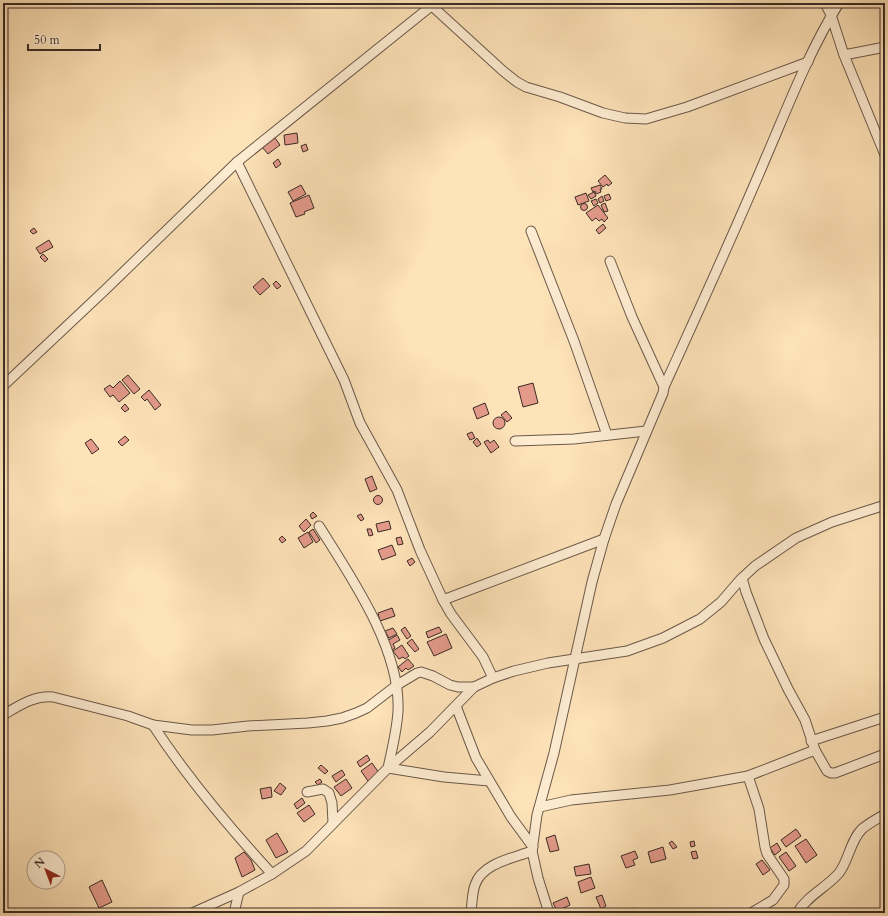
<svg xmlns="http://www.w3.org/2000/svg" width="888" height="916" font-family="Cardo,serif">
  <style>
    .building { fill: #e49a8b; stroke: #392b24 }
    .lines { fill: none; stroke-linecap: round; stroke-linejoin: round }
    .minor-casing { stroke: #6a5949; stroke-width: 11 }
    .minor { stroke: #feecd1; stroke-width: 9 }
  </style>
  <rect width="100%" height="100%" fill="#fee2b8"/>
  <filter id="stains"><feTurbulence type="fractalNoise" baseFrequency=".005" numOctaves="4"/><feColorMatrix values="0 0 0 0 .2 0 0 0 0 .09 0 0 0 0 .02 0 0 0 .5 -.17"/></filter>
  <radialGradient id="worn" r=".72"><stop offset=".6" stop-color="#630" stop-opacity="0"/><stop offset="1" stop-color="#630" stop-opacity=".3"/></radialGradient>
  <!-- building -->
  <g class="building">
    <polygon points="297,133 298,143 285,145 284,135"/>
    <polygon points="275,138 280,145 268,154 262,147"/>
    <polygon points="306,144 308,150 303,152 301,146"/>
    <polygon points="278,159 281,164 276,168 273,163"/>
    <polygon points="605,175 612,183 608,186 607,184 603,187 598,181"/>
    <polygon points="301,185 306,194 293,201 288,192"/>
    <polygon points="600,185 602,189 600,189 601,192 596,194 595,191 593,192 591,188"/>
    <polygon points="594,192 596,196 591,199 588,195"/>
    <polygon points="586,193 589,201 578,205 575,197"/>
    <polygon points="609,194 611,199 606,201 604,196"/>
    <polygon points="309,195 314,208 304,212 305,214 296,217 290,203"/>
    <polygon points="602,196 604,201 600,203 598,199"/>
    <polygon points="596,199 598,203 594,206 591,201"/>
    <polygon points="605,203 608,211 604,212 601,205"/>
    <circle cx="584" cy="207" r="3.5"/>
    <polygon points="598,205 608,218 604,222 602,219 599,221 596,218 592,221 586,213"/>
    <polygon points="603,224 606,228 599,234 596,230"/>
    <polygon points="34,228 37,232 33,234 30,231"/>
    <polygon points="49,240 53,247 40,254 36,248"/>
    <polygon points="43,254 48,259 45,262 40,257"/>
    <polygon points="263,278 270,286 260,295 253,287"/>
    <polygon points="276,281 281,286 277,289 273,284"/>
    <polygon points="128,375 140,389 134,394 122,380"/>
    <polygon points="120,381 130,393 119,402 113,395 110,397 104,389 110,385 113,388"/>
    <polygon points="533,383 538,403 523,407 518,387"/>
    <polygon points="149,390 161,405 155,410 147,399 145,401 141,397"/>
    <polygon points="485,403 489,414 477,419 473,408"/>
    <polygon points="125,404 129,409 125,412 121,408"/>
    <polygon points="506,411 512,418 507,422 501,415"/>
    <circle cx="499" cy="423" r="6"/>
    <polygon points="472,432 475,438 470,440 467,434"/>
    <polygon points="125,436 129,440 122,446 118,442"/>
    <polygon points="477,438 481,444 477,447 473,442"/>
    <polygon points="91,439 99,449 92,454 85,443"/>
    <polygon points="488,440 490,443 494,440 499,447 491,453 484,442"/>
    <polygon points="372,476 377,489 370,492 365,479"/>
    <circle cx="378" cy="500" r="4.5"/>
    <polygon points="313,512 317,516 312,519 310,515"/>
    <polygon points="361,514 364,519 361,521 357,516"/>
    <polygon points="306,519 311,525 304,532 299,526"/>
    <polygon points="389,521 391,529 378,532 376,524"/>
    <polygon points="313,529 320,540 316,543 309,532"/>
    <polygon points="367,529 371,529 373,535 369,536"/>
    <polygon points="308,532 313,542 304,548 298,538"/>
    <polygon points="282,536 286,540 282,543 279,539"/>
    <polygon points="401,537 403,544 398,545 396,538"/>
    <polygon points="392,545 396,555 382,560 378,550"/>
    <polygon points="412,558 415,562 410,566 407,561"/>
    <polygon points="392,608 395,616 380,621 378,613"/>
    <polygon points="405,627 411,636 407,639 401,630"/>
    <polygon points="439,627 442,632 428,638 426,632"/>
    <polygon points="393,628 397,634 389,638 385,631"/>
    <polygon points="446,634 452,648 434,656 427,642"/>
    <polygon points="397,635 400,640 393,644 395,648 392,650 387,641"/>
    <polygon points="412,639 419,649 415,652 407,643"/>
    <polygon points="402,645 409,656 405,659 403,657 399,659 393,651"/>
    <polygon points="408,659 414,666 408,670 406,668 402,672 398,667"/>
    <polygon points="367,755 370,760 360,767 357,762"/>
    <polygon points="372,763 379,773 368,781 361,771"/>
    <polygon points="321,765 328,771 325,774 318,768"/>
    <polygon points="342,770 345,775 336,782 332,776"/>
    <polygon points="320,779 322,782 318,785 315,782"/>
    <polygon points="346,779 352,788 341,796 334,787"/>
    <polygon points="280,783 286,788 281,795 274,791"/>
    <polygon points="271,787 272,797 262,799 260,789"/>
    <polygon points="302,798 305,803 297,809 294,804"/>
    <polygon points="309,805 315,814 304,822 297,813"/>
    <polygon points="796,829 801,836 786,847 781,840"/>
    <polygon points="277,833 288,852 276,858 266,840"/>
    <polygon points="555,835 559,850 550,852 546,838"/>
    <polygon points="806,839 817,855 806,863 795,846"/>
    <polygon points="672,841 677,847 673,849 669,843"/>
    <polygon points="694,841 695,846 691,847 690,842"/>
    <polygon points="777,843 781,850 775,855 770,848"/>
    <polygon points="663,847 666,859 651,863 648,852"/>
    <polygon points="635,851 638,858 633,860 635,865 626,868 621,856"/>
    <polygon points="696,851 698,858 693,859 691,852"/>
    <polygon points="244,852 251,860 255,870 242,877 235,858"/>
    <polygon points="786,852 796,866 789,871 779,857"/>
    <polygon points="762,860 770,870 763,875 756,864"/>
    <polygon points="589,864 591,874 576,876 574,867"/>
    <polygon points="591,877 595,888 581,893 578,882"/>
    <polygon points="102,880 112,902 99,908 89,887"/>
    <polygon points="602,895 606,906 601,909 596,897"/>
    <polygon points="567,897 570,905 557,911 553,903"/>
    <polygon points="635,908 636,913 626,913 625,911"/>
  </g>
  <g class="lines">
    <!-- minor casing -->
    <g class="minor-casing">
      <g id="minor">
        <polyline points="825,3 831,15 844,55 885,155"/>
        <polyline points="432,6 503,71 517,82 526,87 560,97 603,113 625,118 646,119 687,107 808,62"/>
        <polyline points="844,55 885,47"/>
        <polyline points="237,162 344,380 360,423 397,490 420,550 443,600 451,614 483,657 493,678"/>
        <polyline points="531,231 574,341 607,435"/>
        <polyline points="610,261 632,317 664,387"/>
        <polyline points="3,386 105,290 237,162 435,3"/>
        <polyline points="515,441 574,439 646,431"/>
        <path d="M319 526C351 577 401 649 398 711 397 730 392 749 388 768L444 777 489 781"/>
        <polyline points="742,578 746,592 764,639 788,689 805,720 815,750 827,771 831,773 835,773 885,754"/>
        <polyline points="443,600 604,539"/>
        <polyline points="456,706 476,758 511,817 533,847"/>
        <path d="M3 715C19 706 34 695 53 697L128 716 153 725 192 730H212L248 726 308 723 327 721 342 718 356 713 367 708 397 685 417 673 421 672 433 676 450 685 458 687H474"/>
        <path d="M153 725C188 779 229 827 272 874"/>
        <polyline points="811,741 885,717"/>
        <polyline points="748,776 759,809 765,847 767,854 784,879 784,885 773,900 751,913"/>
        <polyline points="307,792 323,789 329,793 332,803 333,823"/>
        <polyline points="540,807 571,800 670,790 748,776 815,750"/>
        <polyline points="192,913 239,892 272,874 306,851 388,768 430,732 474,687 493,678 514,671 548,663 627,651 663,638 700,619 721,602 740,580 755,566 796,538 832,522 885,505"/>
        <polyline points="234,913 239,892"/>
        <path d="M471 913C472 904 472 893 475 885 482 863 514 858 532 851"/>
        <path d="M549 913 538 878 532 851 537 815 554 753 592 582 604 539 616 504 663 393 664 387C698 312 732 238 764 162 787 109 808 53 839 3"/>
        <path d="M797 913C808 895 826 888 839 873 849 860 850 841 862 829 869 823 877 819 885 814"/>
      </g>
    </g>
    <!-- minor -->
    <use href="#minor" class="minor"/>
  </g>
  <!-- margin -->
  <rect width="888" height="916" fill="none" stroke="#fee2b8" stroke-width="16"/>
  <rect x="4" y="4" width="880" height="908" fill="none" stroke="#392b24" stroke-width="2"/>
  <rect x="8" y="8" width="872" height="900" fill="none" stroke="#392b24"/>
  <!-- north arrow -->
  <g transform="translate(46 870) rotate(318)"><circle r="19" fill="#feecd1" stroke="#af9f8c"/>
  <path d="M0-3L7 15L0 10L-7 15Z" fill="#8f2418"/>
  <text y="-6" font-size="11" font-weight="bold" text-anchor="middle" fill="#392b24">N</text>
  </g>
  <!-- scale -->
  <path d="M28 44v6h72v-6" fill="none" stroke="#392b24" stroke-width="2"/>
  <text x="34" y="44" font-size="12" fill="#392b24" stroke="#feecd1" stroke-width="3" paint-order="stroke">50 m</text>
  <rect width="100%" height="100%" filter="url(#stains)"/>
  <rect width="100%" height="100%" fill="url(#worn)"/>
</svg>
